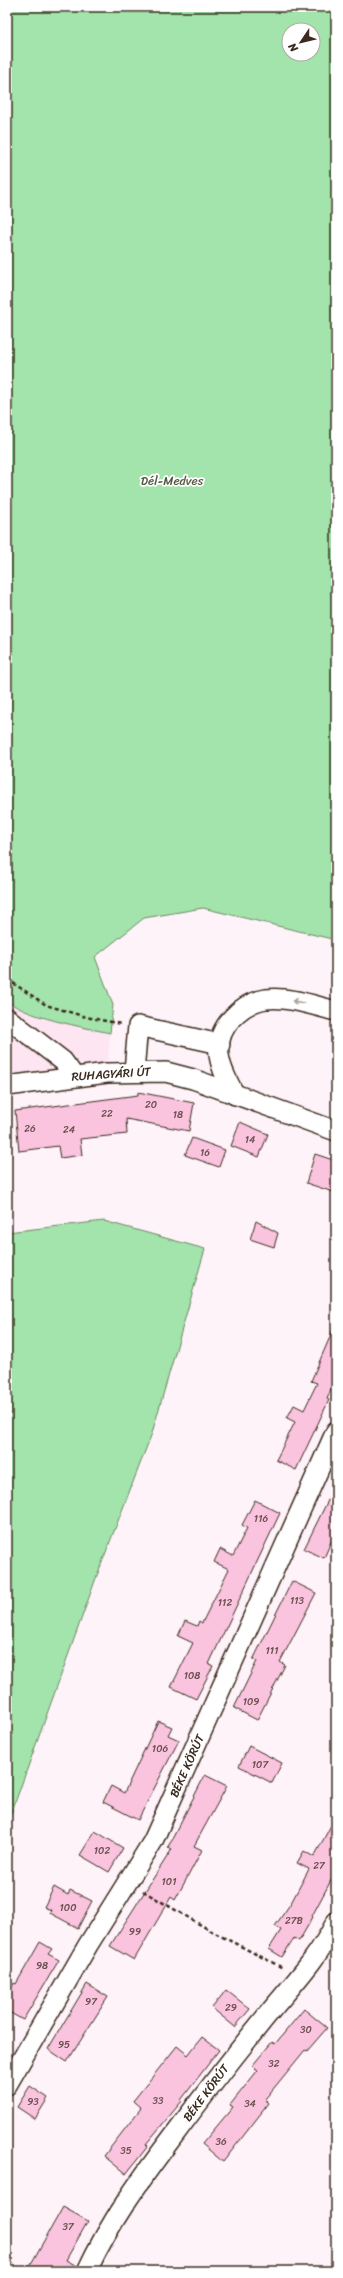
<svg xmlns="http://www.w3.org/2000/svg" width="343" height="2278" font-family="Sriracha,sans-serif">
  <style>
    .built { fill: #fde5f1 }
    .green { fill: #a3e3ac; stroke: #6f8665; fill-rule: evenodd }
    .building { fill: #fac4df; stroke: #3b2a1e }
    .lines { fill: none; stroke-linecap: round; stroke-linejoin: round }
    .minor-casing { stroke: #3b2a1e; stroke-width: 22 }
    .path { stroke: #3b2a1e; stroke-width: 2.5; stroke-dasharray: 4 3; stroke-linecap: butt }
    .minor { stroke: #fff; stroke-width: 19 }
    .oneway { stroke: #a79f9a }
    .labels { text-anchor: middle; dominant-baseline: central; stroke-width: 3.5; stroke-linejoin: round; paint-order: stroke }
    .number-label { font-size: 10px; fill: #6b504e }
    .park-label { font-size: 12px; fill: #555842; stroke: #fff }
    .street-label { font-size: 12px; fill: #3b2a1e; stroke: #fff }
  </style>
  <rect width="100%" height="100%" fill="#fef3f9"/>
  <filter id="ink" filterUnits="userSpaceOnUse"><feTurbulence type="fractalNoise" baseFrequency=".025" numOctaves="2"/><feDisplacementMap in="SourceGraphic" scale="8" xChannelSelector="R" yChannelSelector="G"/><feConvolveMatrix kernelMatrix="1 2 1 2 8 2 1 2 1" color-interpolation-filters="sRGB"/></filter>
  <g filter="url(#ink)">
    <!-- built -->
    <polygon class="built" points="7,999 10,1004 28,1013 110,1033 108,1066 7,1080"/>
    <!-- green -->
    <g class="green">
      <path d="M7 7H336V940L203 908 144 918 95 957 113 1005 110 1033C88 1028 18 1016 7 999ZM289 30H313V54H289Z"/>
      <polygon points="104,1221 205,1249 152,1433 96,1578 7,1825 7,1232"/>
    </g>
    <!-- building -->
    <g class="building">
      <polygon points="138,1092 194,1103 189,1131 126,1119 127,1134 80,1139 82,1155 60,1158 58,1146 19,1151 15,1111 138,1095"/>
      <polygon points="240,1122 268,1134 259,1157 231,1146"/>
      <polygon points="192,1138 225,1150 219,1167 185,1155"/>
      <polygon points="315,1154 336,1161 336,1183 333,1192 306,1183"/>
      <polygon points="256,1221 278,1233 274,1247 250,1239"/>
      <polygon points="336,1323 336,1377 327,1399 329,1400 296,1470 276,1460 295,1422 287,1418 294,1405 304,1410 317,1383 311,1381"/>
      <polygon points="336,1484 336,1530 324,1558 304,1549"/>
      <polygon points="255,1500 280,1513 209,1664 213,1666 196,1699 171,1687 193,1643 178,1636 185,1621 197,1626 199,1621 202,1623 229,1569 214,1562 220,1549 233,1556 247,1528 242,1525"/>
      <polygon points="292,1581 316,1593 280,1662 285,1665 257,1720 234,1708 257,1661 253,1660"/>
      <polygon points="158,1721 172,1727 168,1735 179,1740 138,1820 103,1802 111,1786 124,1793"/>
      <polygon points="249,1746 282,1763 272,1783 239,1766"/>
      <polygon points="205,1775 227,1786 194,1846 202,1850 187,1878 175,1900 171,1897 134,1960 110,1946 172,1849 168,1847"/>
      <polygon points="336,1816 336,1871 312,1916 313,1917 299,1941 294,1938 282,1957 269,1949 281,1930 275,1926 291,1903 309,1869 297,1863 304,1851 314,1857"/>
      <polygon points="95,1831 123,1848 109,1872 80,1855"/>
      <polygon points="54,1887 68,1895 70,1890 92,1901 78,1928 50,1913 51,1910 44,1907"/>
      <polygon points="40,1942 52,1949 48,1954 59,1960 23,2020 7,2011 7,1996 14,1983 16,1984"/>
      <polygon points="87,1984 108,1997 67,2062 48,2049"/>
      <polygon points="226,1990 250,2009 235,2027 212,2008"/>
      <polygon points="304,2009 327,2028 307,2051 305,2050 265,2099 269,2103 223,2162 202,2144 233,2107 230,2105 258,2070 252,2066 272,2042 275,2044"/>
      <polygon points="202,2037 219,2050 181,2100 182,2101 146,2144 148,2146 126,2174 104,2156 141,2108 133,2101 177,2046 188,2055"/>
      <polygon points="30,2086 48,2098 35,2119 17,2107"/>
      <polygon points="63,2207 88,2221 66,2260 77,2266 76,2271 27,2271"/>
    </g>
    <g class="lines">
      <!-- minor casing -->
      <g class="minor-casing">
        <g id="minor">
          <polyline points="7,1018 63,1061 74,1076"/>
          <polyline points="134,1071 138,1026 220,1044"/>
          <polyline points="7,1086 107,1073 166,1072 193,1079 336,1131"/>
          <path d="M235 1095C228 1082 221 1069 219 1055 216 1027 241 1003 266 999 288 996 315 1006 336 1011"/>
          <polyline points="7,2085 88,1945 153,1841 336,1431"/>
          <path d="M87 2271C109 2223 140 2180 171 2139 200 2100 230 2061 260 2024 287 1990 317 1961 336 1922"/>
        </g>
      </g>
      <!-- path -->
      <g class="path">
        <polyline points="7,979 46,1005 86,1017 121,1024"/>
        <polyline points="143,1891 213,1932 283,1968"/>
      </g>
      <!-- minor -->
      <use href="#minor" class="minor"/>
    </g>
    <!-- one-way arrows -->
    <defs><path id="oneway-shaft" d="M-6 0H5M1.5-3L5.5 0L1.5 3" fill="none" stroke-width="1.6" stroke-linecap="round" stroke-linejoin="round"/></defs>
    <use class="oneway" href="#oneway-shaft" transform="translate(298 1002) rotate(-169)"/>
  </g>
  <g class="labels">
    <!-- number labels -->
    <g class="number-label">
      <text x="151" y="1105">20</text>
      <text x="107" y="1114">22</text>
      <text x="178" y="1115">18</text>
      <text x="30" y="1129">26</text>
      <text x="69" y="1130">24</text>
      <text x="250" y="1140">14</text>
      <text x="205" y="1153">16</text>
      <text x="261" y="1519">116</text>
      <text x="297" y="1601">113</text>
      <text x="225" y="1603">112</text>
      <text x="272" y="1651">111</text>
      <text x="192" y="1676">108</text>
      <text x="251" y="1702">109</text>
      <text x="160" y="1749">106</text>
      <text x="260" y="1765">107</text>
      <text x="102" y="1851">102</text>
      <text x="319" y="1866">27</text>
      <text x="169" y="1882">101</text>
      <text x="68" y="1908">100</text>
      <text x="294" y="1921">27B</text>
      <text x="135" y="1932">99</text>
      <text x="42" y="1966">98</text>
      <text x="91" y="2002">97</text>
      <text x="231" y="2008">29</text>
      <text x="306" y="2030">30</text>
      <text x="64" y="2045">95</text>
      <text x="274" y="2064">32</text>
      <text x="158" y="2101">33</text>
      <text x="33" y="2102">93</text>
      <text x="250" y="2104">34</text>
      <text x="221" y="2142">36</text>
      <text x="126" y="2151">35</text>
      <text x="68" y="2227">37</text>
    </g>
    <!-- park labels -->
    <g class="park-label">
      <text x="172" y="481">Dél-Medves</text>
    </g>
    <!-- street labels -->
    <g class="street-label">
      <text transform="translate(111 1074) rotate(-4)">RUHAGYÁRI ÚT</text>
      <text transform="translate(187 1766) rotate(-66)">BÉKE KÖRÚT</text>
      <text transform="translate(206 2093) rotate(-53)">BÉKE KÖRÚT</text>
    </g>
  </g>
  <!-- margin -->
  <rect width="343" height="2278" fill="none" stroke="#fff" stroke-width="24"/>
  <rect x="12" y="12" width="319" height="2254" fill="none" stroke="#3b2a1e" stroke-width="1.5" filter="url(#ink)"/>
  <!-- north arrow -->
  <g transform="translate(301 42) rotate(235)"><circle r="19" fill="#ffffff" stroke="#b1aaa5"/>
  <path d="M0-3L7 15L0 10L-7 15Z" fill="#3b2a1e"/>
  <text y="-6" font-size="11" font-weight="bold" text-anchor="middle" fill="#3b2a1e">N</text>
  </g>
</svg>
